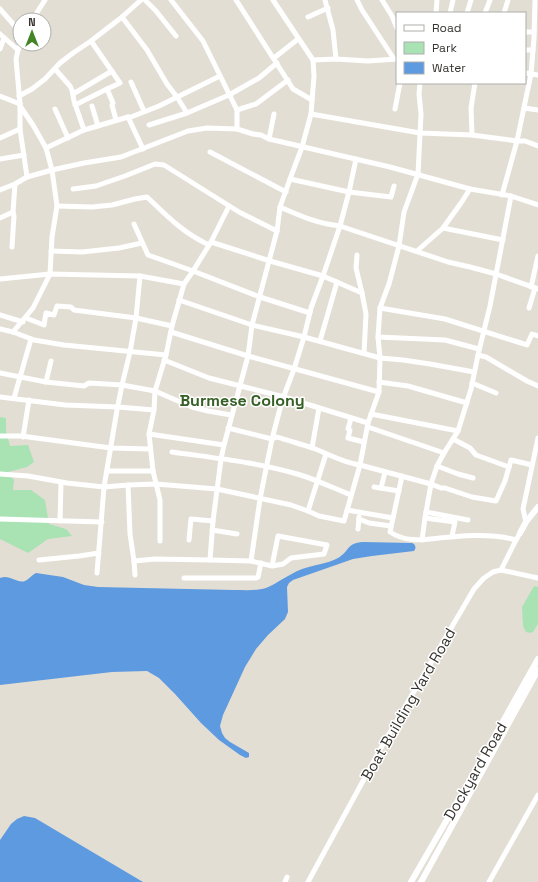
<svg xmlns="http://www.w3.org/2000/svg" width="538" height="882" font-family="'Space Grotesk',sans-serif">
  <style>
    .green { fill: #a9e2b3 }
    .water { fill: #5e9adf }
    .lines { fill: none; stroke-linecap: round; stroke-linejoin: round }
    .minor { stroke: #fff; stroke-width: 5 }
    .tertiary { stroke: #fff; stroke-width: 6 }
    .labels { text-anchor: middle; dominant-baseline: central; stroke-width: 3; stroke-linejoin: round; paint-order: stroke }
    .street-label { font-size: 15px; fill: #353430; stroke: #fff }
    .neighbourhood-label { font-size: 16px; font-weight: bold; fill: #366025; stroke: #fff }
  </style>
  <rect width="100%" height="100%" fill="#e3ded4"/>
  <!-- green -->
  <g class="green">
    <polygon points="0,417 6,418 6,430 10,446 28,445 34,462 27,467 8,472 14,480 13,490 31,490 45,500 49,524 66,529 72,536 48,539 28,553 0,539"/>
    <polygon points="534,586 538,587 538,624 533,632 530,633 526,632 523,626 522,607"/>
  </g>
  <!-- water -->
  <g class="water">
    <path d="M363 542 412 543 414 544C416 547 416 548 414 551L372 556 353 559 293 580 289 583 287 587 288 612 285 619 268 635 256 649 245 667 223 715 220 726 222 733 225 738 230 742 249 753V757L246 758 240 755 219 740 201 723 175 694 159 678 147 671 112 672 0 685V578C10 574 17 584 25 581 29 579 32 575 36 573L63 577 84 585 98 587 234 590C244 590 256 591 266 588 278 583 289 574 302 569 313 565 327 564 338 558 350 551 346 543 363 542Z"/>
    <polygon points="24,816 35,818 143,882 0,882 0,840 11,824 17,819"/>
  </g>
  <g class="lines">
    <!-- minor -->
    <g class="minor">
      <polyline points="145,0 156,11 176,36"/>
      <polyline points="171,0 203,41 237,110"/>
      <polyline points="236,0 293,89 312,100"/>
      <polyline points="325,0 333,30 336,59"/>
      <polyline points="357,0 362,10 394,59"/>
      <polyline points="382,0 392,16 397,28"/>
      <polyline points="0,9 20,32"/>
      <polyline points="436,13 437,0"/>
      <polyline points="450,13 453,0"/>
      <polyline points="467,13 471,0"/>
      <polyline points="485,13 490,0"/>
      <polyline points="504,13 508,0"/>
      <polyline points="122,17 147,50 167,84 177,97 187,113"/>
      <polyline points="308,17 328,8"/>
      <polyline points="35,20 36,14 45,0"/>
      <polyline points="525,32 534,32"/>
      <polyline points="0,34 18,50"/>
      <polyline points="91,41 120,83 107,89"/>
      <polyline points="21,44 18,50 16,59 20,104 20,129 27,177"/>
      <polyline points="0,49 4,38"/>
      <polyline points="525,50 533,50"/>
      <polyline points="274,58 298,39"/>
      <polyline points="313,60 336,59 368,61 397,59"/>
      <polyline points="55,69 70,86 72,90 74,101 84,130"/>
      <polyline points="525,73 538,75"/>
      <polyline points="131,82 144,111"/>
      <polyline points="73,94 112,71"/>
      <polyline points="0,96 20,104"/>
      <polyline points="19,96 32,89 45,79 60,63 73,53 91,41 122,17 141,0"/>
      <polyline points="75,105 107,89 113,103 112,105 116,120"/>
      <polyline points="92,106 98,126"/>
      <polyline points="524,108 538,110"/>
      <polyline points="55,109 68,138"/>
      <polyline points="395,109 400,83"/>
      <polyline points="311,114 420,133 472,135 517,141 525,141 538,146"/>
      <polyline points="128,117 143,149"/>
      <polyline points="149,125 187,113 229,95 259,78 277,63"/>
      <polyline points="237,129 237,110 256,104 288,80"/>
      <polyline points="472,135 471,108 475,83"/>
      <polyline points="0,138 20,129"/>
      <polyline points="269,139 274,114"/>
      <polyline points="46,148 84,130 128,117 131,117 159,106 220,76"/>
      <polyline points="210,152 286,192"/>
      <polyline points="0,159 24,155"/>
      <polyline points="290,179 349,192 391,197 394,186"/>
      <polyline points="73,189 96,186 125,176 155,164 164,165 239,212 277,231"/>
      <polyline points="0,190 15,184 27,177 52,170 84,163 121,157 188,131 207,128 237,129 253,134 261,135 269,139 390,167 470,189 511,196 538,205"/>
      <polyline points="502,195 517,141 531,74 534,38 535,0"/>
      <path d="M57 206 92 207 112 205 135 199 147 197C167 216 183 233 209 245"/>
      <path d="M280 207C301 216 318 224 340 226L448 262 470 267 496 274 538 289"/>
      <polyline points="0,218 13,212 15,184"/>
      <polyline points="134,224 148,255 193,271 260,297 310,313"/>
      <polyline points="443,228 503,240"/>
      <polyline points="211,242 270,261 323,276 362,293"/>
      <polyline points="12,247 14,216 13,212"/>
      <polyline points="51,251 82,252 119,248 142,243"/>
      <polyline points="417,251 443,228 461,203 470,189"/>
      <polyline points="357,255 356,268 362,293 366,314 364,353"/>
      <polyline points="0,279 50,274 140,276 184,284"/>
      <polyline points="531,287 538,256"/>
      <polyline points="179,300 252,325 304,337 380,358 403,360 430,364 474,372"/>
      <polyline points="380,308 445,319 521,343 527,345 532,334 538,336"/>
      <polyline points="529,308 535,288"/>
      <polyline points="0,315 23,322"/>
      <polyline points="26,318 44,325 46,313 54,315 57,306 71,307 74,310 136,318 172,326"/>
      <polyline points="0,329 13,332 34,340 64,345 166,355"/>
      <polyline points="13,332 33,308 50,274 52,237 57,206 52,170 46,148 33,125 20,106"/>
      <polyline points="171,332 248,356 379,392"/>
      <polyline points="378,337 445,340 479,349"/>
      <polyline points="320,341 337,282"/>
      <polyline points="478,355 486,357 527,381 538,386"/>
      <polyline points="164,360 209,378 284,397 368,423"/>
      <polyline points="0,373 46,382 84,386 89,383 122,385 155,391 192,407 208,411 231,415"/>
      <polyline points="46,382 51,361"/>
      <polyline points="379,382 408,386 467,403"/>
      <polyline points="472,383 496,393"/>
      <polyline points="0,397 65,405 118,407 154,410"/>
      <polyline points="14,398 31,339"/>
      <polyline points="371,414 458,431"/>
      <polyline points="351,418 348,429 350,430 348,438 364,442"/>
      <polyline points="368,427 444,453"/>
      <path d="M228 428 272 439 277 437C289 441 301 444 313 448 328 454 344 463 360 465L431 484 441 488H445L472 497 496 501 505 481 511 460 532 465"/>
      <polyline points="149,434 224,445"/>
      <polyline points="0,436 21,436 111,448 150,449"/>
      <polyline points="23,437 29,400"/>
      <polyline points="453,439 470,448 476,455 509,467"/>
      <polyline points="312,448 319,408"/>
      <path d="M172 452C214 458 256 462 297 474 315 479 333 488 351 495"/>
      <polyline points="437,466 458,474 473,478"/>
      <polyline points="107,471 153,471"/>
      <polyline points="0,474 28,476 67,483 104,487 128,485 156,484 217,489 291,505 308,511 319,516 344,521 360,465 368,423 379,392 380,358 378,337 380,308 389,284 399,246 404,212 418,174 421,114 419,94 420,83"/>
      <path d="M402 476 390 532C410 545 429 538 451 537 472 535 495 534 516 540L520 533"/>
      <polyline points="128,485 130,534 134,561 135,575"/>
      <polyline points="374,487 399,491"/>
      <polyline points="381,488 385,472"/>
      <polyline points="347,510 393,518"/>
      <polyline points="308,511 326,454"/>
      <polyline points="426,512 468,520"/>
      <polyline points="425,518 455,522 452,536"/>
      <polyline points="0,519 102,522"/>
      <polyline points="359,519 369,523 391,526"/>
      <polyline points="60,521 61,483"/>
      <polyline points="526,522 523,509 538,438"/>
      <polyline points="358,529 359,517"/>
      <polyline points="212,530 237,534"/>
      <polyline points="189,540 191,519 213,521"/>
      <polyline points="422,540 425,518 431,484 437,466 444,453 458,431 471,389 478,355 490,306 511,196"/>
      <polyline points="160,541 160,500 153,471 149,434 154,410 155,391 166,355 172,326 184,284 193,271 211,242 229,206"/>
      <polyline points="39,560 79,556 99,553"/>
      <polyline points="210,560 213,521 221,459 224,445 248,356 252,325 277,231 280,207 290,179 302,147 311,114 314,76 313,60 273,0"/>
      <polyline points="134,561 155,559 210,560 251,561 272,566 283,564 291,558 324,554 327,545 278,536 272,566"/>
      <polyline points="251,561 260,499 272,439 282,401 294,369 304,337 311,308 323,276 340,226 349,192 356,159"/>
      <polyline points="501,570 516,540"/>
      <polyline points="97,573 104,487 117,410 122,385 130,352 136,318 140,276"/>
      <polyline points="184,578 256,578 258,577 261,563"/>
      <polyline points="285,882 287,877"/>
      <polyline points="308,882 382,746 474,589 484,578 493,572 501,570 538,578"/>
      <polyline points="489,882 538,795"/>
    </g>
    <!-- tertiary -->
    <g class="tertiary">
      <polyline points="520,533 526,522 538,507"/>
      <polyline points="411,882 478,766 538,659"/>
      <polyline points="421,882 538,670"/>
    </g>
  </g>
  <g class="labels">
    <!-- street labels -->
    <g class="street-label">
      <text transform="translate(408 704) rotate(-60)">Boat Building Yard Road</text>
      <text transform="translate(475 771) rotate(-60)">Dockyard Road</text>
    </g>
    <!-- neighbourhood labels -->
    <g class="neighbourhood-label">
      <text x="242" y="400">Burmese Colony</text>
    </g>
  </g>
  <!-- legend -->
  <rect x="396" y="12" width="130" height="72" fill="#ffffff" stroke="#aeaeac"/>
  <rect x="404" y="25" width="20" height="6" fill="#ffffff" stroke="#aeaeac"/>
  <text x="432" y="32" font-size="12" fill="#353430">Road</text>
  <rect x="404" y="42" width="20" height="12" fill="#a9e2b3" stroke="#aeaeac"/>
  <text x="432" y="52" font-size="12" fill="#353430">Park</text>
  <rect x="404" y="62" width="20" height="12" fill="#5e9adf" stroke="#aeaeac"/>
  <text x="432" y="72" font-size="12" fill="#353430">Water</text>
  <!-- north arrow -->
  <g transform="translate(32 32)"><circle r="19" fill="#ffffff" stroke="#aeaeac"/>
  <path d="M0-3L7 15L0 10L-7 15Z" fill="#448426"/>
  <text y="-6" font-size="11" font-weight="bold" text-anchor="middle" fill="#353430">N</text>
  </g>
</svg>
